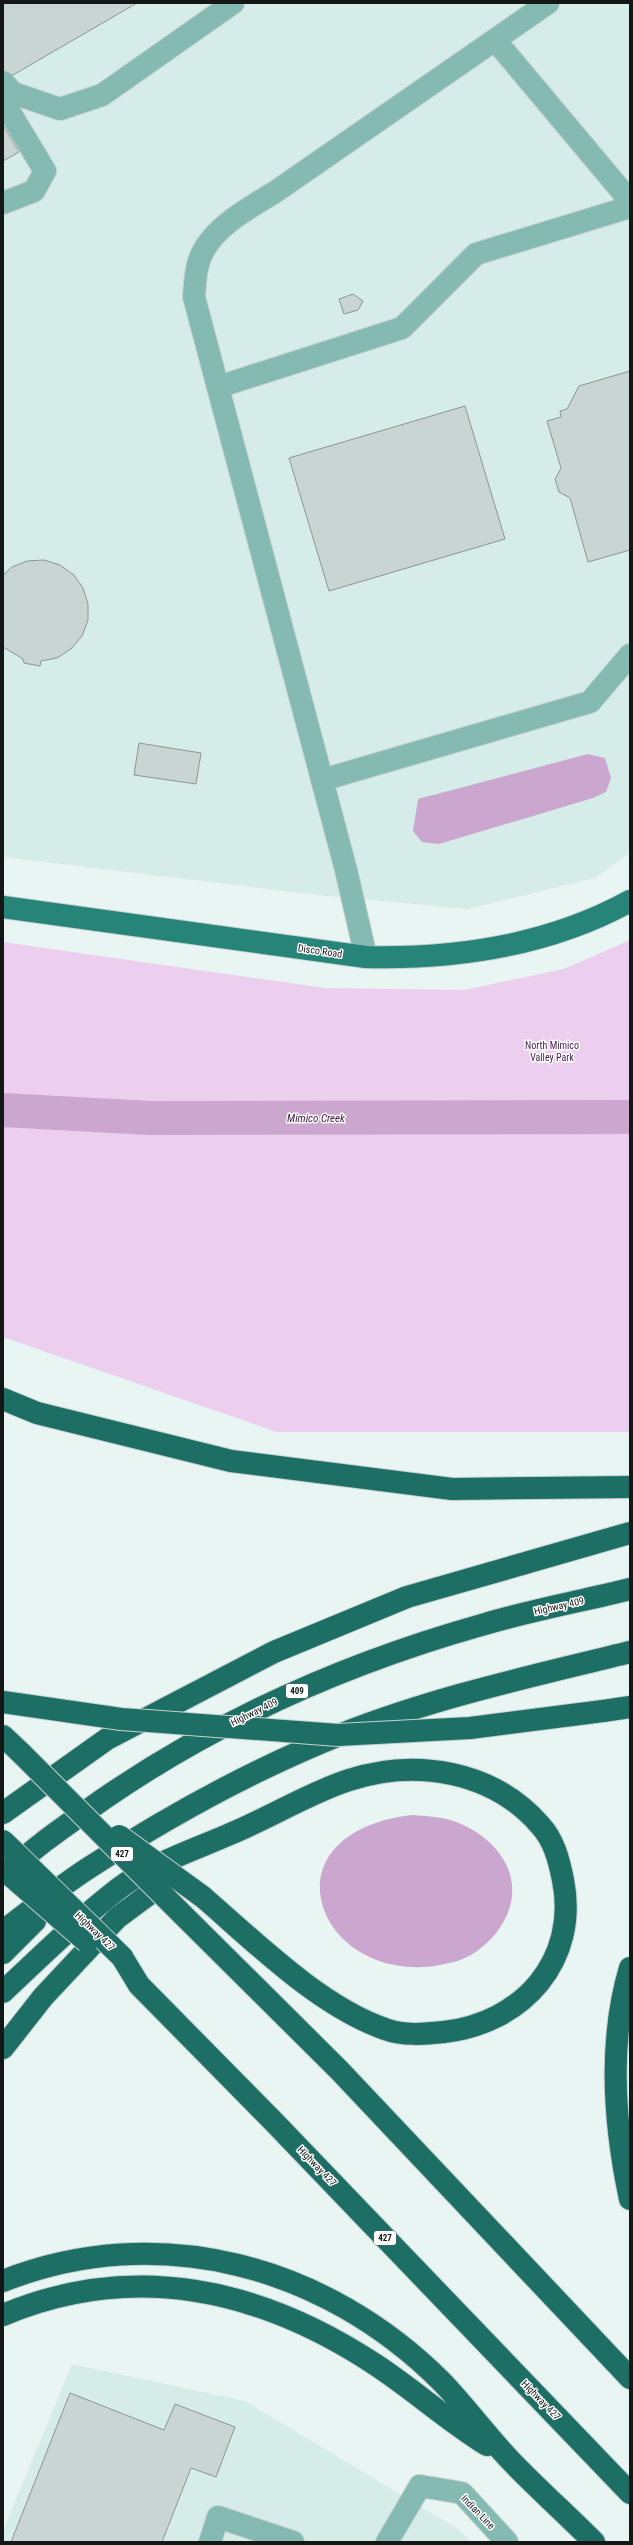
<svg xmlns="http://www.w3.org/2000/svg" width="633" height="2545" font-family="'Roboto Condensed',sans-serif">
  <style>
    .built { fill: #d6ece8 }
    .green { fill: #eccfef }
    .water { fill: #cba7cf }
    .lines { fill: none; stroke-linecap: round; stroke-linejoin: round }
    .river { stroke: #cba7cf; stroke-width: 34 }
    .building { fill: #c8d5d3; stroke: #8a9694 }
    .minor-casing { stroke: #c6d2d0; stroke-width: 24 }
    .major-casing { stroke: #c6d2d0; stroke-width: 24 }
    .highway-casing { stroke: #c6d2d0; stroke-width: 24 }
    .minor { stroke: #84bab1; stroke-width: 22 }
    .major { stroke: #278479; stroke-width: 22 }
    .highway { stroke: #1d6e64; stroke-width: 22 }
    .highway-bridge-casing { stroke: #c6d2d0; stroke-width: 24; stroke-linecap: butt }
    .highway-bridge { stroke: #1d6e64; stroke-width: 22 }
    .labels { text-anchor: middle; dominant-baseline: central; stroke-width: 3; stroke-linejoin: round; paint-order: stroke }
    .shield { fill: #fff; stroke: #5a5d5d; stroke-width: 1 }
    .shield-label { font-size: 9px; font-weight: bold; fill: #131817 }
    .street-label { font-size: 10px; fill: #131817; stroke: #fff }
    .park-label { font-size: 10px; fill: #461a4b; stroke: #fff }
    .water-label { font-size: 11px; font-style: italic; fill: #401546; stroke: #fff }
  </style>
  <rect width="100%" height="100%" fill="#e8f5f3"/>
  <!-- built -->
  <g class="built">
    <polygon points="3,3 630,3 630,853 595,878 468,909 317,895 3,857"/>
    <polygon points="72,2364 245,2401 458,2529 471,2542 3,2542 3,2531"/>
  </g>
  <!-- green -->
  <polygon class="green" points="630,940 630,1432 277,1432 3,1337 3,1108 485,1127 504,1112 454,1109 3,1102 3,942 325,988 464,990 564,969"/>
  <!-- water -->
  <g class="water">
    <polygon points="588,754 605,758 611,778 606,792 593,798 439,844 422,842 413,831 418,799"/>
    <path d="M412 1815C428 1816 444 1817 459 1823 506 1843 530 1888 497 1932 485 1947 469 1959 450 1963 321 1995 254 1834 412 1815Z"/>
  </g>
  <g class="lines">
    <!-- river -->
    <polyline class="river" points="3,1110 150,1118 630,1117"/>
  </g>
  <!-- building -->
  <g class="building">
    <polygon points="3,3 137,3 13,75 3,70"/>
    <polygon points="3,125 19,152 3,161"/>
    <polygon points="353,294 363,301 358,310 344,314 339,299"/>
    <polygon points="630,371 630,550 588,562 570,498 559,492 555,479 561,468 547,421 561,417 560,411 567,409 579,386"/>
    <polygon points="465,406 505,539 329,591 289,458"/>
    <polygon points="44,560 60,565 74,575 83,588 88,604 88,620 82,636 71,649 57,658 41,661 40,666 24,663 23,659 3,647 3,575 12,567 27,561"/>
    <polygon points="139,743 201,753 196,784 134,775"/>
    <polygon points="70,2393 164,2430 175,2404 235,2427 216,2477 191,2468 162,2542 11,2542"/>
  </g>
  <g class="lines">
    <!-- minor casing -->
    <g class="minor-casing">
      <g id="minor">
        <polyline points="495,40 630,201"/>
        <polyline points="3,82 13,93 60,109 102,95 233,3"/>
        <polyline points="3,101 45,171 34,191 3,203"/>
        <polyline points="218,387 402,328 476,254 630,207"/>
        <polyline points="322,780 590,702 630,655"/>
        <path d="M366 957 346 870 194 297C195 285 195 273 199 261 209 229 249 208 275 192L548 3"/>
        <polyline points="210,2542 218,2517 293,2542"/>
        <polyline points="387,2542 420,2486 462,2493 507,2542"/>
      </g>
    </g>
    <!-- major casing -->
    <g class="major-casing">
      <path id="major" d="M3 907 366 957C456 959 550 945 630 901"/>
    </g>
    <!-- highway casing -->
    <g class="highway-casing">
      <g id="highway">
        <polyline points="3,1399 37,1413 231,1461 452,1489 630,1487"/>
        <polyline points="603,1711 630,1707"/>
        <polyline points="3,1736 22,1754"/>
        <polyline points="3,1813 107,1739 274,1652 407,1597 630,1533"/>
        <path d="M9 1872C37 1844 70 1823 102 1800 218 1720 349 1662 485 1624 532 1610 582 1601 630 1589"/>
        <polyline points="182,1914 339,2070 630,2378"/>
        <path d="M3 1931C31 1910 58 1888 87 1869 167 1817 254 1769 342 1734 435 1697 533 1676 630 1652"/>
        <polyline points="3,1953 35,1921"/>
        <polyline points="122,1957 139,1985 274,2122 630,2493"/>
        <path d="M630 1968C608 2042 614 2124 630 2199"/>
        <path d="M3 1992C40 1957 78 1920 118 1889 150 1864 194 1850 230 1834 269 1818 311 1792 349 1780 416 1758 493 1771 540 1825 554 1840 559 1860 563 1880 579 1960 523 2023 444 2032 425 2034 403 2036 385 2029 319 2006 255 1942 203 1897"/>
        <polyline points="3,2048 43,1997 117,1918 171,1878"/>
        <path d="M3 2281C158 2220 325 2265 442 2382 466 2407 487 2436 511 2461 538 2489 567 2515 594 2542"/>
        <path d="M3 2315C134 2260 261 2289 376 2365 414 2390 448 2421 487 2445"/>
      </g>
    </g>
    <!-- minor -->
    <use href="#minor" class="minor"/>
    <!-- major -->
    <use href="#major" class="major"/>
    <!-- highway -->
    <use href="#highway" class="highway"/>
    <!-- highway-bridge casing -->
    <g class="highway-bridge-casing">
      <g id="highway-bridge">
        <polyline points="3,1702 121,1719 338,1735 470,1728 603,1711"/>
        <polyline points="22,1754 182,1914"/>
        <polyline points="119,1836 203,1897"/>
        <polyline points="3,1841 122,1957"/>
        <polyline points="3,1869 87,1942"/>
      </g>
    </g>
    <!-- highway-bridge -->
    <use href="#highway-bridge" class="highway-bridge"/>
  </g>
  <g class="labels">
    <!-- shield labels -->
    <g class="shield">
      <rect x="286" y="1684" width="22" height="14" rx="3"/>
      <rect x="111" y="1847" width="22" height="14" rx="3"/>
      <rect x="374" y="2231" width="22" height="14" rx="3"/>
    </g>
    <g class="shield-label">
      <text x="297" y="1691">409</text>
      <text x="122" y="1854">427</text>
      <text x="385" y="2238">427</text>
    </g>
    <!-- street labels -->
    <g class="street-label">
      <text transform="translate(320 951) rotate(8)">Disco Road</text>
      <text transform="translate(559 1606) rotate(-13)">Highway 409</text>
      <text transform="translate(254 1712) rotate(-26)">Highway 409</text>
      <text transform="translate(95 1931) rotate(44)">Highway 427</text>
      <text transform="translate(317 2166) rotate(46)">Highway 427</text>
      <text transform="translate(541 2400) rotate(46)">Highway 427</text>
      <text transform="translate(478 2512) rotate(46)">Indian Line</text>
    </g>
    <!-- park labels -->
    <g class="park-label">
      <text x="552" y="1045">North Mimico<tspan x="552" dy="12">Valley Park</tspan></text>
    </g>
    <!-- water labels -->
    <g class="water-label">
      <text x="316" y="1118">Mimico Creek</text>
    </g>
  </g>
  <!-- border -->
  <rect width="633" height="2545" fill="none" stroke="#131817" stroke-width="8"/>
</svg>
